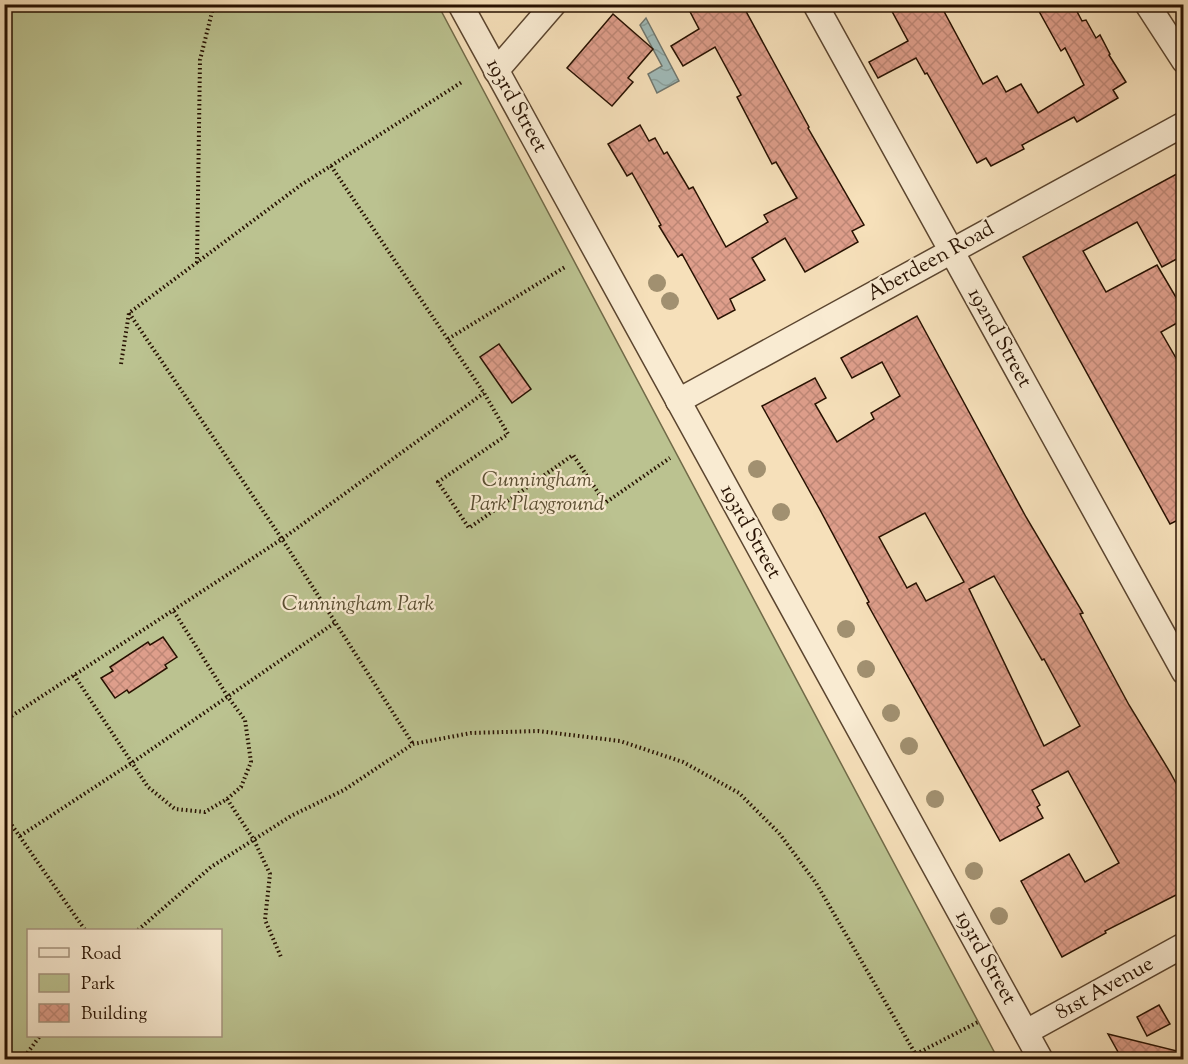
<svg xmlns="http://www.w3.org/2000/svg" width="1188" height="1064" font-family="'Sorts Mill Goudy',serif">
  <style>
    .park { fill: #bbc290; stroke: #716a48; stroke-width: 1.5; fill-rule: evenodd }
    .water { fill: url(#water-waves); stroke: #70776f; stroke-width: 1.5 }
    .building { fill: url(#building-cross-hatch); stroke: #271101; stroke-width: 1.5; fill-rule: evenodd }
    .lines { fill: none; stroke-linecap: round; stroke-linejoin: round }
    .minor-casing { stroke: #5b452f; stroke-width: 27 }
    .path { stroke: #271101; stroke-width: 4; stroke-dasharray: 1.5 3; stroke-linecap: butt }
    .minor { stroke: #f9ebd2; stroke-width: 24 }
    .tree { fill: #a19070 }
    .labels { text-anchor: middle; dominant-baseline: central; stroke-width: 4.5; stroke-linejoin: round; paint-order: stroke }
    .street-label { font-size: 21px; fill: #271101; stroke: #f9ebd2 }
    .park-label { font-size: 21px; font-style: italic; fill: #5b4f33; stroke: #f9ebd2 }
  </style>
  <defs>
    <pattern id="water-waves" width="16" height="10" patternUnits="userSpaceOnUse" patternTransform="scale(1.5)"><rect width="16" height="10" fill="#a0bbb9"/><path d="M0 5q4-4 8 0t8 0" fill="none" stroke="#8aa09d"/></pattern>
    <pattern id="building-cross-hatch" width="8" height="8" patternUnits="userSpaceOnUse" patternTransform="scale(1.5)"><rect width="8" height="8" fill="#de9e8b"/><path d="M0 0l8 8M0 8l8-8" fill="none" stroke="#be8776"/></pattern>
  </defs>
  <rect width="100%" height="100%" fill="#f6e0ba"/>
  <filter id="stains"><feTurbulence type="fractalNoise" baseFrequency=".00333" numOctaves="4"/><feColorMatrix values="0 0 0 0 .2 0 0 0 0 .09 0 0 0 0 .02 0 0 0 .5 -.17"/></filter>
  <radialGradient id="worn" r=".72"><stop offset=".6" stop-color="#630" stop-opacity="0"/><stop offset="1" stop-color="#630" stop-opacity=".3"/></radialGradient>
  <!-- park -->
  <path class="park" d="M5 5H438L998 1059 5 1060ZM28 930H220V1036H28Z"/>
  <!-- water -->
  <polygon class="water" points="646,18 679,81 657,93 648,74 662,66 640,25"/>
  <!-- building -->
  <g class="building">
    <polygon points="686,4 742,4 809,127 808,128 864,225 852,231 858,242 805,272 785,238 752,258 765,280 730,299 735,310 718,319 682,254 678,257 659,226 661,225 632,173 627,176 608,144 640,125 649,141 655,138 664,154 667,152 689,189 693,187 726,247 768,222 764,215 797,198 776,162 772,164 737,97 741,95 715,47 683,66 671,46 699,29"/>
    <polygon points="888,4 940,4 983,84 997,76 1006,92 1021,84 1038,113 1084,85 1065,48 1061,51 1035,4 1073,4 1082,21 1086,20 1096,38 1100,35 1110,54 1109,55 1126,82 1113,90 1118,98 1077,122 1074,117 1022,145 1024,149 991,166 986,158 977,163 927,73 925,74 916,58 878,78 869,62 908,41"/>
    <polygon points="613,14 653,49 628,78 633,82 612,106 567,68"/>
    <polygon points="1184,170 1184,255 1162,267 1137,222 1083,251 1106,292 1157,265 1184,311 1184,319 1161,332 1184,372 1184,517 1170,524 1023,257"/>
    <path d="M917 316 1026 517 1083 613 1080 614 1129 705 1170 772 1184 798V891L1105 931 1106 933 1062 957 1021 881 1069 854 1085 882 1119 863 1068 771 1032 790 1040 805 1037 807 1043 818 1000 841 878 623 867 603 869 602 819 508 762 406 815 378 826 398 815 404 837 442 874 419 871 413 900 396 882 362 852 378 841 358ZM925 513 964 582 926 601 916 583 907 588 879 537ZM994 576 1042 660 1044 659 1080 726 1044 746 969 589Z"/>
    <polygon points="499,344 531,389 512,403 480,357"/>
    <polygon points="163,637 177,657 165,665 167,668 129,693 127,690 115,698 101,678 113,671 110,667 148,642 150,645"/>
    <polygon points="1159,1005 1170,1024 1147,1036 1137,1017"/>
    <polygon points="1108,1034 1181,1052 1180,1059 1122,1059"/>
  </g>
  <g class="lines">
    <!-- minor casing -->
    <g class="minor-casing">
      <g id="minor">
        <polyline points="460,4 1041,1060"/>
        <polyline points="815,4 1184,672"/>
        <polyline points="1147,4 1184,61"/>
        <polyline points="496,71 554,4"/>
        <polyline points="678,401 1184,124"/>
        <polyline points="1026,1032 1184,945"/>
      </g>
    </g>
    <!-- path -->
    <g class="path">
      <polyline points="331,166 484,393 508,434 438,482 469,528 573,455 605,503 670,458"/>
      <polyline points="197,263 200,60 214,4"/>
      <polyline points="129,313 282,539 413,744"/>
      <polyline points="448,339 565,267"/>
      <polyline points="121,364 129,313 301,185 462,82"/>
      <polyline points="74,675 148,787 175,809 205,812 227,799 241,787 251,762 245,720 228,697 173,610"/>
      <polyline points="4,721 282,539 484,393"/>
      <polyline points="227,799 254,840 270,874 265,920 281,957"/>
      <polyline points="4,814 85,930"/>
      <polyline points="20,836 133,762 336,622"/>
      <polyline points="138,930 211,867 291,816 344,790 413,744 471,733 538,731 620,741 683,762 739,793 779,833 816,883 919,1060"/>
      <polyline points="916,1054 978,1022"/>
      <polyline points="22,1060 40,1036"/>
    </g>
    <!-- minor -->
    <use href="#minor" class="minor"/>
  </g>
  <!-- trees -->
  <g class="tree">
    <circle cx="657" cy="283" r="9"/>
    <circle cx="670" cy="301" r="9"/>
    <circle cx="757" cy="469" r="9"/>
    <circle cx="781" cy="512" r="9"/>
    <circle cx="846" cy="629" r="9"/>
    <circle cx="866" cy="669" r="9"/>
    <circle cx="891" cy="713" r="9"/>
    <circle cx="909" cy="746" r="9"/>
    <circle cx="935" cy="799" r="9"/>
    <circle cx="974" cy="871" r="9"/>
    <circle cx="999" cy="916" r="9"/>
  </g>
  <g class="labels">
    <!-- street labels -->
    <g class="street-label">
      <text transform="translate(516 106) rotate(61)">193rd Street</text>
      <text transform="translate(931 262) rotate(-29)">Aberdeen Road</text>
      <text transform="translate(999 338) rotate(61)">192nd Street</text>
      <text transform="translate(750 532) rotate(61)">193rd Street</text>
      <text transform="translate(985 958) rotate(61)">193rd Street</text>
      <text transform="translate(1105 989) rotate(-29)">81st Avenue</text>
    </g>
    <!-- park labels -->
    <g class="park-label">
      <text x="537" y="481">Cunningham<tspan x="537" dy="24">Park Playground</tspan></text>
      <text x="358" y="605">Cunningham Park</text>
    </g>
  </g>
  <!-- margin -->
  <rect width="1188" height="1064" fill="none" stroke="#f6e0ba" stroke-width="24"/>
  <rect x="6" y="6" width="1176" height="1052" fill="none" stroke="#271101" stroke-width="3"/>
  <rect x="12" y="12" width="1164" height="1040" fill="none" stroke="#271101" stroke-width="1.5"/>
  <!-- legend -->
  <rect x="27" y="929" width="195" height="108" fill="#f9ebd2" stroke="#a5947e" stroke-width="1.5"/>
  <rect x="39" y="948" width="30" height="9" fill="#f9ebd2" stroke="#a5947e" stroke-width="1.5"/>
  <text x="81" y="959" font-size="18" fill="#271101">Road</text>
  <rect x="39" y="974" width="30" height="18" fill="#bbc290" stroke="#a5947e" stroke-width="1.5"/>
  <text x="81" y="989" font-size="18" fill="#271101">Park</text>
  <rect x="39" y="1004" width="30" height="18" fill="url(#building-cross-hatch)" stroke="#a5947e" stroke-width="1.5"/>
  <text x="81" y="1019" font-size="18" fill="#271101">Building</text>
  <rect width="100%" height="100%" filter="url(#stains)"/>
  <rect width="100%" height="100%" fill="url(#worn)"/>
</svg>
